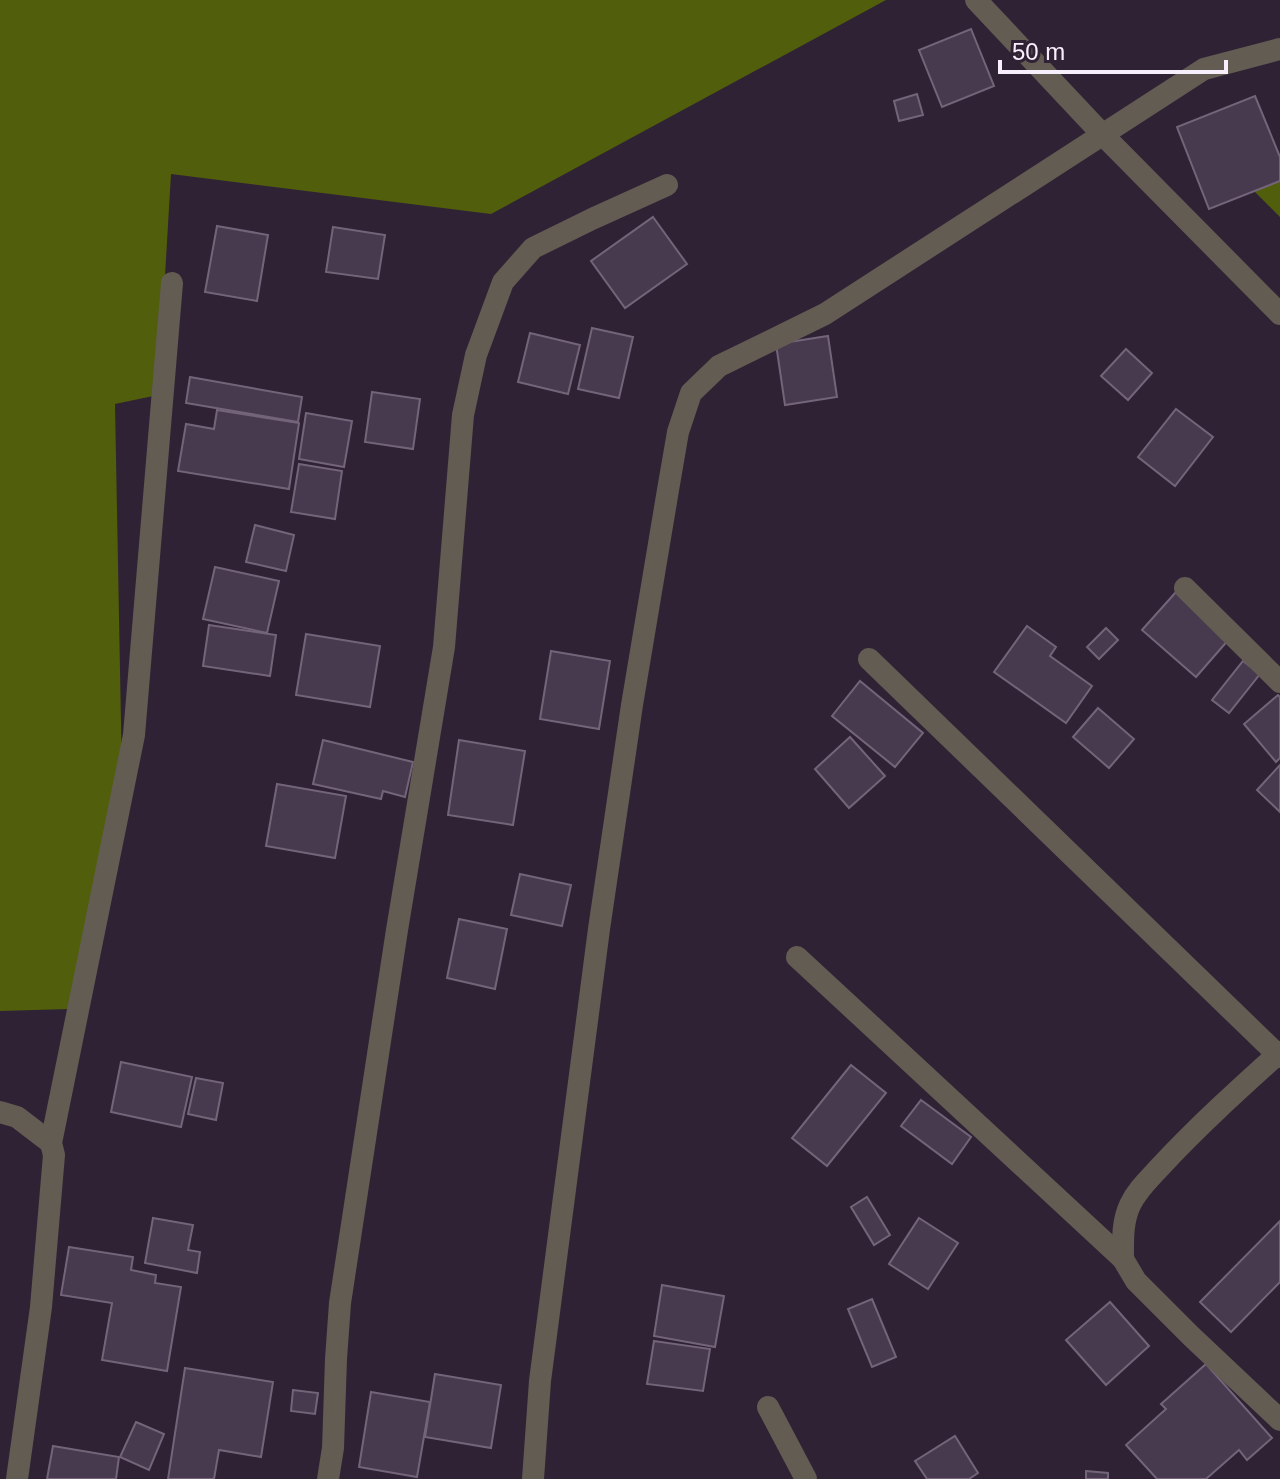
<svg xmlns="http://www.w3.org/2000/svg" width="1280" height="1479" font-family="Arial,sans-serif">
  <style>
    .forest { fill: #515e0b }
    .building { fill: #473a4e; stroke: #73647a; stroke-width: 2 }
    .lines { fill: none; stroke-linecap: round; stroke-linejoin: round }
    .minor { stroke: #635c52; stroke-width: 22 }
  </style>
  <rect width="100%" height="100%" fill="#2f2235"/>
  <!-- forest -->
  <g class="forest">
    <polygon points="0,0 886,0 491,214 171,174 158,395 115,404 122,776 69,1009 0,1011"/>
    <polygon points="1280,168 1280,217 1248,185"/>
  </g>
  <!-- building -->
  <g class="building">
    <polygon points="971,29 994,86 942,107 919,50"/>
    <polygon points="917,94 923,115 899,121 894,101"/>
    <polygon points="1255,96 1280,157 1280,181 1209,209 1177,127"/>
    <polygon points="653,217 687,264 625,308 591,261"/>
    <polygon points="217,226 268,235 257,301 205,292"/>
    <polygon points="333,227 385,235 378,279 326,272"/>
    <polygon points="592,328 633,337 619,398 578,389"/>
    <polygon points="530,333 580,345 568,394 518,382"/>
    <polygon points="828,336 837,397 785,405 776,344"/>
    <polygon points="1126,349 1152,373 1128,400 1101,376"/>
    <polygon points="190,377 302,397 298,422 186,403"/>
    <polygon points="372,392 420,399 413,449 365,442"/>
    <polygon points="1176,409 1213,437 1175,486 1138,457"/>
    <polygon points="217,410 299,423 289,489 178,471 186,424 214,429"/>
    <polygon points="306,413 352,421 344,467 299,459"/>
    <polygon points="299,464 342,471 335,519 291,512"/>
    <polygon points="255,525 294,535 286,571 246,562"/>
    <polygon points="215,567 279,581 267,633 203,619"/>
    <polygon points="1176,592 1230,638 1196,677 1142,630"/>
    <polygon points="209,625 276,635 270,676 203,666"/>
    <polygon points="1027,626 1056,647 1050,656 1092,686 1066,723 994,672"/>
    <polygon points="1106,628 1118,640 1099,659 1087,647"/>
    <polygon points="306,634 380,646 370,707 296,695"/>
    <polygon points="551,651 610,661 599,729 540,719"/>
    <polygon points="1243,661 1260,674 1229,713 1212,700"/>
    <polygon points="860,681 923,733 895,767 832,716"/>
    <polygon points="1278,695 1280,697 1280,758 1276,762 1244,724"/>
    <polygon points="1098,708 1134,739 1109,768 1073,737"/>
    <polygon points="850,737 885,776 849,808 815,769"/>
    <polygon points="323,740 413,762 405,797 383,791 381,799 313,784"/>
    <polygon points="459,740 525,751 513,825 448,815"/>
    <polygon points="1280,765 1280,812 1257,790"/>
    <polygon points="277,784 346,796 335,858 266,846"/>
    <polygon points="520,874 571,885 562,926 511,915"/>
    <polygon points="459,919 507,929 495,989 447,978"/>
    <polygon points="121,1062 192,1077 181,1127 111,1112"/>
    <polygon points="851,1065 886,1093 827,1166 792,1138"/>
    <polygon points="196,1078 223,1083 216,1120 188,1114"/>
    <polygon points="921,1100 971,1137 952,1164 901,1126"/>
    <polygon points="867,1197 890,1235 874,1245 851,1207"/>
    <polygon points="153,1218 193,1225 188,1250 200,1252 197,1273 145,1263"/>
    <polygon points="919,1218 958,1243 928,1289 889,1264"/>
    <polygon points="1280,1221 1280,1282 1231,1332 1200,1302"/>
    <polygon points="69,1247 133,1257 131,1270 156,1275 155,1283 181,1287 167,1371 102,1360 112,1303 61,1295"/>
    <polygon points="662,1285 724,1296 715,1347 654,1336"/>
    <polygon points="872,1299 896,1357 872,1367 848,1309"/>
    <polygon points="1110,1302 1149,1346 1106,1385 1066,1340"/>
    <polygon points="654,1341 710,1349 703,1391 647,1384"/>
    <polygon points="1206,1364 1272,1438 1247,1460 1239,1450 1206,1479 1157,1479 1126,1445 1166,1409 1161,1404"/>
    <polygon points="185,1368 273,1382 261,1457 219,1450 214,1479 168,1479"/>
    <polygon points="435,1374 501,1385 491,1448 425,1437"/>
    <polygon points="293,1390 318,1393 315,1414 291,1411"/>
    <polygon points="371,1392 430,1402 417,1477 359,1467"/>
    <polygon points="136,1422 164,1434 149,1470 120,1457"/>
    <polygon points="955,1436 978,1473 969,1479 927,1479 915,1461"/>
    <polygon points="53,1446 119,1457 116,1479 47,1479"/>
    <polygon points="1086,1471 1108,1473 1108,1479 1086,1479"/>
  </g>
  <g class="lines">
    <!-- minor -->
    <g class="minor">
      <polyline points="976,0 1102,134 1280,314"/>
      <polyline points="1185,588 1280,682"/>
      <polyline points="869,659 1280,1057"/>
      <polyline points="797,957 1123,1259 1136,1281 1191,1336 1280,1420"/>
      <polyline points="0,1112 17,1117 51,1143"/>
      <path d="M1123 1259C1123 1241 1122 1222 1130 1205 1137 1190 1149 1179 1160 1167 1198 1126 1239 1089 1280 1052"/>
      <polyline points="768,1407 806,1479"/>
      <polyline points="17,1479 41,1307 54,1155 51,1143 134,735 172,283"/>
      <polyline points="328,1479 333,1448 336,1359 340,1303 397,930 444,647 463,415 476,355 503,282 533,248 592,219 667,185"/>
      <polyline points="533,1479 540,1381 599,929 632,705 668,490 678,432 691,393 719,366 825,314 1204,69 1280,49"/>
    </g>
  </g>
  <!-- scale -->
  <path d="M1000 60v12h226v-12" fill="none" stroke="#f8effc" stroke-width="4"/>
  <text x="1012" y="60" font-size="24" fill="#f8effc" stroke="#2f2235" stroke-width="6" paint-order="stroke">50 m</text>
</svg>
